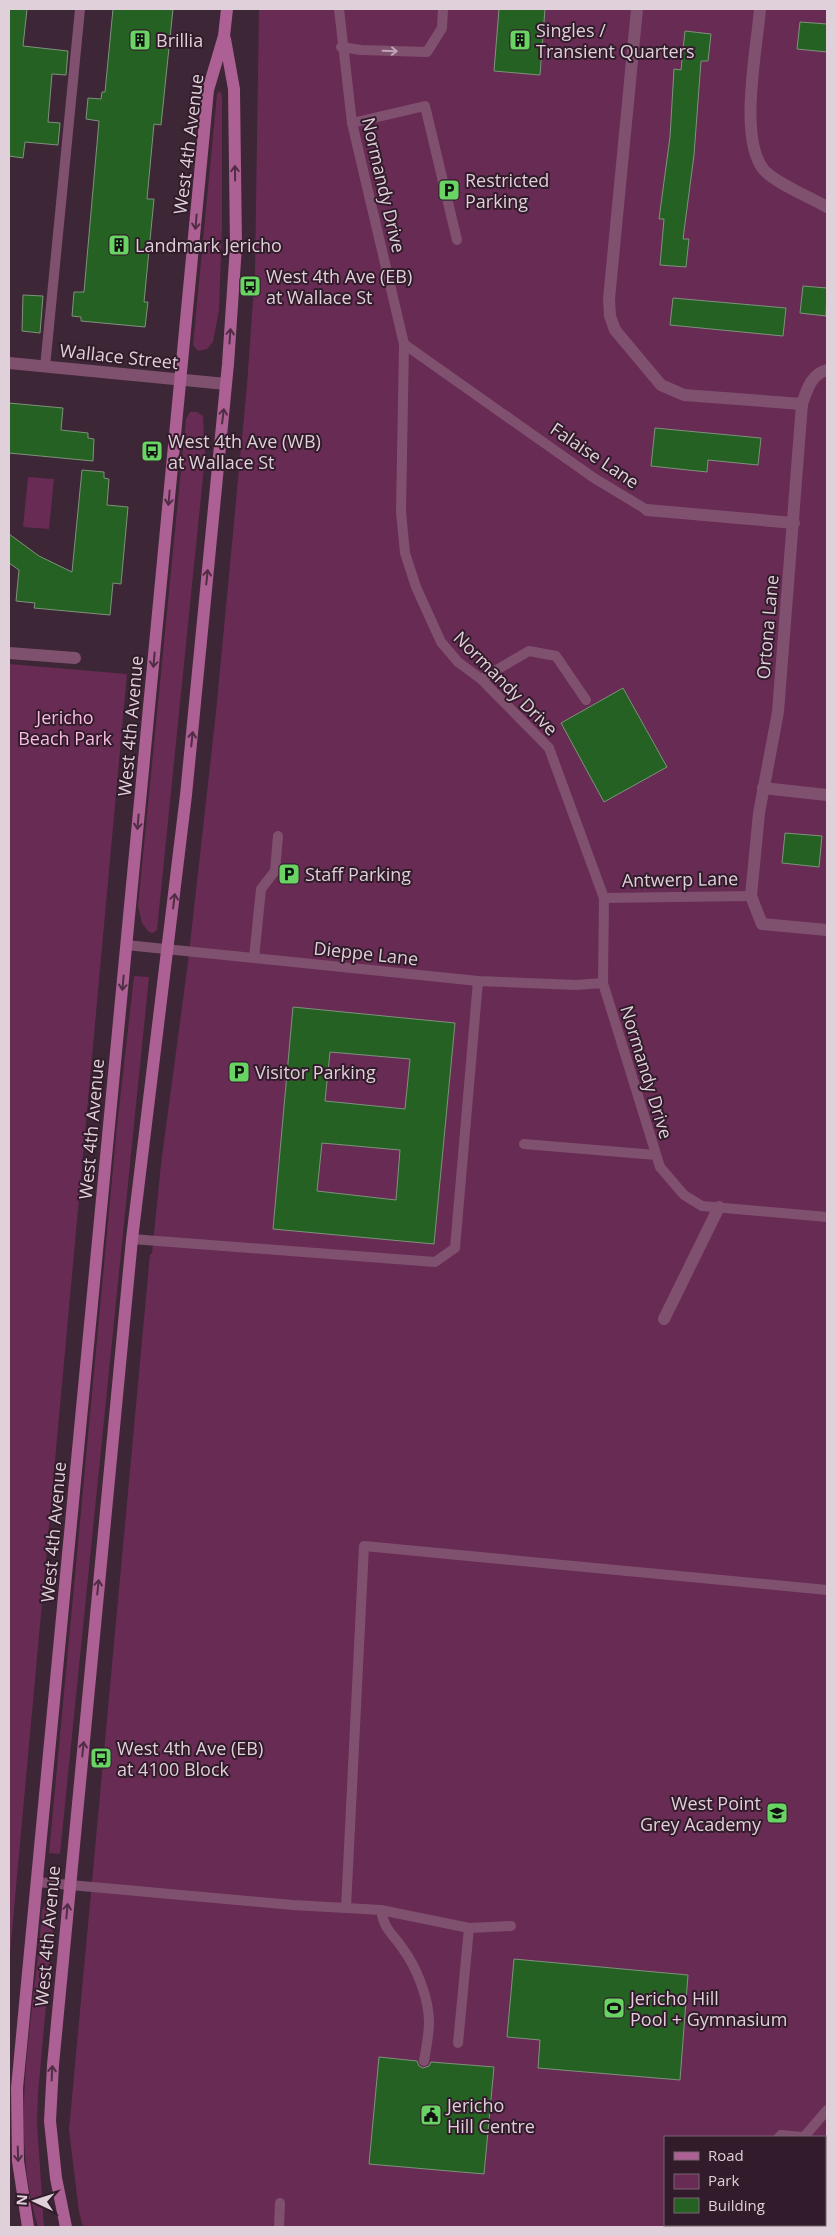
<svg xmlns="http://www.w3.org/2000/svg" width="836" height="2236" font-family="'Open Sans',sans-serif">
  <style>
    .green { fill: #682b54; fill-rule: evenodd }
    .building { fill: #256123; stroke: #7d927b; fill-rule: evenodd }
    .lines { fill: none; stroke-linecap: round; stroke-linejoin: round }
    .lane { stroke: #80506f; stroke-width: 10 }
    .street { stroke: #80506f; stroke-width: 12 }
    .secondary { stroke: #ad6093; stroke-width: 12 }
    .oneway { stroke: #bea3b4 }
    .oneway2 { stroke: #512d45 }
    .labels { text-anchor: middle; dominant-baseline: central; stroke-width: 4; stroke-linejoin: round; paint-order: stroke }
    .poi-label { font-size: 18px; fill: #dfd0d9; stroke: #321c2b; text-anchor: start }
    .street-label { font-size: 18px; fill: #dfd0d9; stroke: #321c2b }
    .park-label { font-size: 18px; fill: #f9bbe1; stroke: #321c2b }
  </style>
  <rect width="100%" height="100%" fill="#3d2635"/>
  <!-- green -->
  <g class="green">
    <path d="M259 9H827V2227H83L79 2212 69 2130 150 1254H152L161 1164 188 962 216 712 247 385 255 271ZM665 2137H825V2225H665Z"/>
    <polygon points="220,91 222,96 222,228 219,310 213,342 207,349 198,351 193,345 217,94"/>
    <polygon points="190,412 197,412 203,416 205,457 157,930 153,933 149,932 142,923 138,906 186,419"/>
    <polygon points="28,477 54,479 49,529 23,527"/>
    <polygon points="9,664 127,674 9,1964"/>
    <polygon points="134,976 149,977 60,1854 49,1853 117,1126"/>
    <path d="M48 1900 54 1902 55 1904 38 2094 37 2123 44 2227H38C7 2125 35 2014 42 1910Z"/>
  </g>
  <!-- building -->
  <g class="building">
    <polygon points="9,9 27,9 23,46 68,51 66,75 52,74 48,122 60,123 58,145 25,142 23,158 9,156"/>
    <polygon points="113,9 173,9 161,125 154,124 147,199 154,199 144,302 148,302 145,327 81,321 81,317 72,316 74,292 84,292 99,121 86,119 88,98 101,99 102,92 105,92"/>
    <polygon points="499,9 545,9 540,75 494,71"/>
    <polygon points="800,22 827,24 827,52 797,49"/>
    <polygon points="685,31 711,34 708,61 701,61 694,155 683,239 689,239 686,267 660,265 664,219 659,219 670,137 674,69 681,70"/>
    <polygon points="803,286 827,288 826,316 800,313"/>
    <polygon points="23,295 43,296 40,333 22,331"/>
    <polygon points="673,298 786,308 783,336 670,325"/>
    <polygon points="9,403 63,408 61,430 88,433 88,438 94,439 93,461 9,453"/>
    <polygon points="655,428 761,438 758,465 708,460 707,472 651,466"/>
    <polygon points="82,470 104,472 104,478 109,479 107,505 128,507 121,584 113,583 110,615 34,608 35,603 16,601 19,570 9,563 9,534 39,556 72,572"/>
    <polygon points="623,688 667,767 604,802 561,723"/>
    <polygon points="785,833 822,836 819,867 782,863"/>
    <path d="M293 1007 455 1023 434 1244 273 1229ZM330 1052 410 1059 405 1109 325 1101ZM322 1143 400 1150 396 1200 317 1191Z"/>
    <polygon points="514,1959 688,1975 680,2080 538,2068 540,2040 507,2037"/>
    <polygon points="379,2057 417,2061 419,2066 423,2068 429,2066 431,2062 494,2067 484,2174 369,2164"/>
  </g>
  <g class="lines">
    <!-- lane -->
    <g class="lane">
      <polyline points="339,9 352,123 404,344 401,512 405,553 416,587 441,642 458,662 481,679 549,748 604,898 603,983 660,1167 684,1195 702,1206 827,1217"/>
      <polyline points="341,47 361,50 427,52 442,28 443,9"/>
      <polyline points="352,123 425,106 457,240"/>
      <polyline points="404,344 594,478 647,510"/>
      <polyline points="45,367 80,9"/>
      <polyline points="481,679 529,651 556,656 586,700"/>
      <polyline points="604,898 751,896"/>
      <polyline points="126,945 478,981 576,985 603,983"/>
      <polyline points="254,958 261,889 275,871 278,836"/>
      <polyline points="524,1144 656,1155"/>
      <polyline points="132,1239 435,1262 455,1248 478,981"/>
      <polyline points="37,1882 293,1905 381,1910 469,1928 511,1926"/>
      <polyline points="346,1908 364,1546 827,1590"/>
      <path d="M381 1910C385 1932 392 1932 403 1949 417 1968 429 1999 429 2022 429 2035 426 2049 424 2061"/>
      <polyline points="458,2043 469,1928"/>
      <polyline points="779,2137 781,2135 802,2137"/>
      <polyline points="804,2137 827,2110"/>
      <polyline points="279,2227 280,2203"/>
      <polyline points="719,2227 720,2225"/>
    </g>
    <!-- street -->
    <g class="street">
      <polyline points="637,9 609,299 610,316 615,330 661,385 684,395 802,404"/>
      <path d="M760 9C757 48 738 139 764 170 777 184 810 197 827 207"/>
      <polyline points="9,363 226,384"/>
      <path d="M827 370C811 374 807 390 802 404L778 712 759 813 751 896 762 924 827 930"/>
      <polyline points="647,510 794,523"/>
      <polyline points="9,653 75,658"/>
      <polyline points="763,788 827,795"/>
      <polyline points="664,1319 719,1207"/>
    </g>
    <!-- secondary -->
    <g class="secondary">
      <polyline points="28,2227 18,2161 17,2088 208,90 224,36 227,9"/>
      <polyline points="66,2227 56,2178 50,2121 53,2065 132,1239 186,795 228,364 236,246 234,89 225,39"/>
    </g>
  </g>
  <!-- one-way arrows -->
  <defs><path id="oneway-shaft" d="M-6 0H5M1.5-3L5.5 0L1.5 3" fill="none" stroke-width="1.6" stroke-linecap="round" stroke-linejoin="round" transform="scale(1.25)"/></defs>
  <use class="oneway" href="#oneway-shaft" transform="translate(390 51) rotate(2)"/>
  <g class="oneway2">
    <use href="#oneway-shaft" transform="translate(235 173) rotate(-91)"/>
    <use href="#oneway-shaft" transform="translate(196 222) rotate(95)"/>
    <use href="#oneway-shaft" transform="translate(230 336) rotate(-86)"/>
    <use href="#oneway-shaft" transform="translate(223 416) rotate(-83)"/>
    <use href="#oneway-shaft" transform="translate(169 498) rotate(95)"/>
    <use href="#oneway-shaft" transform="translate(207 577) rotate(-84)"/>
    <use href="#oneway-shaft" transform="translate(154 660) rotate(95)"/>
    <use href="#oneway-shaft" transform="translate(192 739) rotate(-84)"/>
    <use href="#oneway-shaft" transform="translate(138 822) rotate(95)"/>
    <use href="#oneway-shaft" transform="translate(174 901) rotate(-83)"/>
    <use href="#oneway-shaft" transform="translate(123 983) rotate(95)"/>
    <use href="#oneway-shaft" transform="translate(98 1587) rotate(-84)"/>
    <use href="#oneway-shaft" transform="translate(83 1749) rotate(-84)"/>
    <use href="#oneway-shaft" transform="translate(67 1911) rotate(-85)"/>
    <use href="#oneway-shaft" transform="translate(52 2073) rotate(-87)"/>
    <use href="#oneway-shaft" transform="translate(18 2154) rotate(88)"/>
  </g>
  <!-- icons -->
  <defs>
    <g id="building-square" transform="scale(1.125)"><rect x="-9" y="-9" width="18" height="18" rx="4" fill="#69d464" stroke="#321c2b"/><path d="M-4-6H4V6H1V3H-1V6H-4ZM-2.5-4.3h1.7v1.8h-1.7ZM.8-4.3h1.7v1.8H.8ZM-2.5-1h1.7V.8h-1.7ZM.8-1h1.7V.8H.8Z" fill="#111"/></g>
    <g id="parking-square" transform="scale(1.125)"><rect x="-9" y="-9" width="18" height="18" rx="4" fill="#69d464" stroke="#321c2b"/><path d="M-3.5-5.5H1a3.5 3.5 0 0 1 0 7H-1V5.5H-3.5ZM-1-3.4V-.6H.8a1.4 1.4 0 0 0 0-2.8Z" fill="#111"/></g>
    <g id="bus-square" transform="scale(1.125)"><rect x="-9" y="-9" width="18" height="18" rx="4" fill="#69d464" stroke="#321c2b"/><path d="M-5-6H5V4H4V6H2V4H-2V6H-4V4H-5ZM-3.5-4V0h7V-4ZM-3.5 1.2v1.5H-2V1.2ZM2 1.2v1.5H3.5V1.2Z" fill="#111"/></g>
    <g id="school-square" transform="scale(1.125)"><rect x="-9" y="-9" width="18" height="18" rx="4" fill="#69d464" stroke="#321c2b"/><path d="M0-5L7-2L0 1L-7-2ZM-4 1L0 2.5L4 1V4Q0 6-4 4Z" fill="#111"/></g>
    <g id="stadium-square" transform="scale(1.125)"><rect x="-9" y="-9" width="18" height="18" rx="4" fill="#69d464" stroke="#321c2b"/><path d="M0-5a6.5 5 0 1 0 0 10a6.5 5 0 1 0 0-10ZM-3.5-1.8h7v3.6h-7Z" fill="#111"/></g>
    <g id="civic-square" transform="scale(1.125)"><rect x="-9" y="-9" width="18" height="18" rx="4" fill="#69d464" stroke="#321c2b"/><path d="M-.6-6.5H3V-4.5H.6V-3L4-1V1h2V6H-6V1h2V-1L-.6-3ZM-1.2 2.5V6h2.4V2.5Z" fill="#111"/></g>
  </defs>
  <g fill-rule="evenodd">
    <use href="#building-square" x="140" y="40"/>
    <use href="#building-square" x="520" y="40"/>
    <use href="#parking-square" x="449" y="190"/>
    <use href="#building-square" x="119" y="245"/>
    <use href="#bus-square" x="250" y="286"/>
    <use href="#bus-square" x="152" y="451"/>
    <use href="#parking-square" x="289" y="874"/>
    <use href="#parking-square" x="239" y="1072"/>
    <use href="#bus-square" x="101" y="1758"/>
    <use href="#school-square" x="777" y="1813"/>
    <use href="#stadium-square" x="614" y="2008"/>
    <use href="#civic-square" x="431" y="2115"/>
  </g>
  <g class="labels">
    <!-- poi labels -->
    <g class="poi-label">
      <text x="536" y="30">Singles /<tspan x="536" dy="21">Transient Quarters</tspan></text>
      <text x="156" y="40">Brillia</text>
      <text x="465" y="180">Restricted<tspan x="465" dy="21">Parking</tspan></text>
      <text x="135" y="245">Landmark Jericho</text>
      <text x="266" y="276">West 4th Ave (EB)<tspan x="266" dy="21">at Wallace St</tspan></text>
      <text x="168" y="441">West 4th Ave (WB)<tspan x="168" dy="21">at Wallace St</tspan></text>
      <text x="305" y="874">Staff Parking</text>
      <text x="255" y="1072">Visitor Parking</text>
      <text x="117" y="1748">West 4th Ave (EB)<tspan x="117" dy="21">at 4100 Block</tspan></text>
      <text x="761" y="1803" text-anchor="end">West Point<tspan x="761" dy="21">Grey Academy</tspan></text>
      <text x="630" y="1998">Jericho Hill<tspan x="630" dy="21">Pool + Gymnasium</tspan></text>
      <text x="447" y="2105">Jericho<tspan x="447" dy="21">Hill Centre</tspan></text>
    </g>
    <!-- street labels -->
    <g class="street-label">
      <text transform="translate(188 144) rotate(-83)">West 4th Avenue</text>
      <text transform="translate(384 185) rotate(77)">Normandy Drive</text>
      <text transform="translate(119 356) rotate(6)">Wallace Street</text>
      <text transform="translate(595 455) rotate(34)">Falaise Lane</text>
      <text transform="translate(767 627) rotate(-85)">Ortona Lane</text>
      <text transform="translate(506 683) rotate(45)">Normandy Drive</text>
      <text transform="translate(130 726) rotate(-85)">West 4th Avenue</text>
      <text transform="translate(680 879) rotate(-1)">Antwerp Lane</text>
      <text transform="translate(366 953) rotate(6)">Dieppe Lane</text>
      <text transform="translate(647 1072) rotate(73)">Normandy Drive</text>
      <text transform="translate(91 1129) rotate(-85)">West 4th Avenue</text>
      <text transform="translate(53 1532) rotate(-85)">West 4th Avenue</text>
      <text transform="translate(47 1936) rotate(-85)">West 4th Avenue</text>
    </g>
    <!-- park labels -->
    <g class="park-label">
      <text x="65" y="717">Jericho<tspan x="65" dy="21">Beach Park</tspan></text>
    </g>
  </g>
  <!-- border -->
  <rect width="836" height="2236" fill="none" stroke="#dfd0d9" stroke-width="20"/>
  <!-- legend -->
  <rect x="664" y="2136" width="162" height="90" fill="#321c2b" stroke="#776471"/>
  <rect x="674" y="2152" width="25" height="8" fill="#ad6093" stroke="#776471"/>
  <text x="708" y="2161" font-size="15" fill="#dfd0d9">Road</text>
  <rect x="674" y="2174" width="25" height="15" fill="#682b54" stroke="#776471"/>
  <text x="708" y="2186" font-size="15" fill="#dfd0d9">Park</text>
  <rect x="674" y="2198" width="25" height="15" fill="#256123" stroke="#776471"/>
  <text x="708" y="2211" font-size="15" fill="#dfd0d9">Building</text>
  <!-- north arrow -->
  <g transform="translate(35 2201) rotate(274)" stroke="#321c2b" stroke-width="4" paint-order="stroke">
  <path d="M0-4L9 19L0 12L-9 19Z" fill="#dfd0d9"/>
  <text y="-8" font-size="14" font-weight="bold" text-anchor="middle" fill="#dfd0d9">N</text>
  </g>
</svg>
